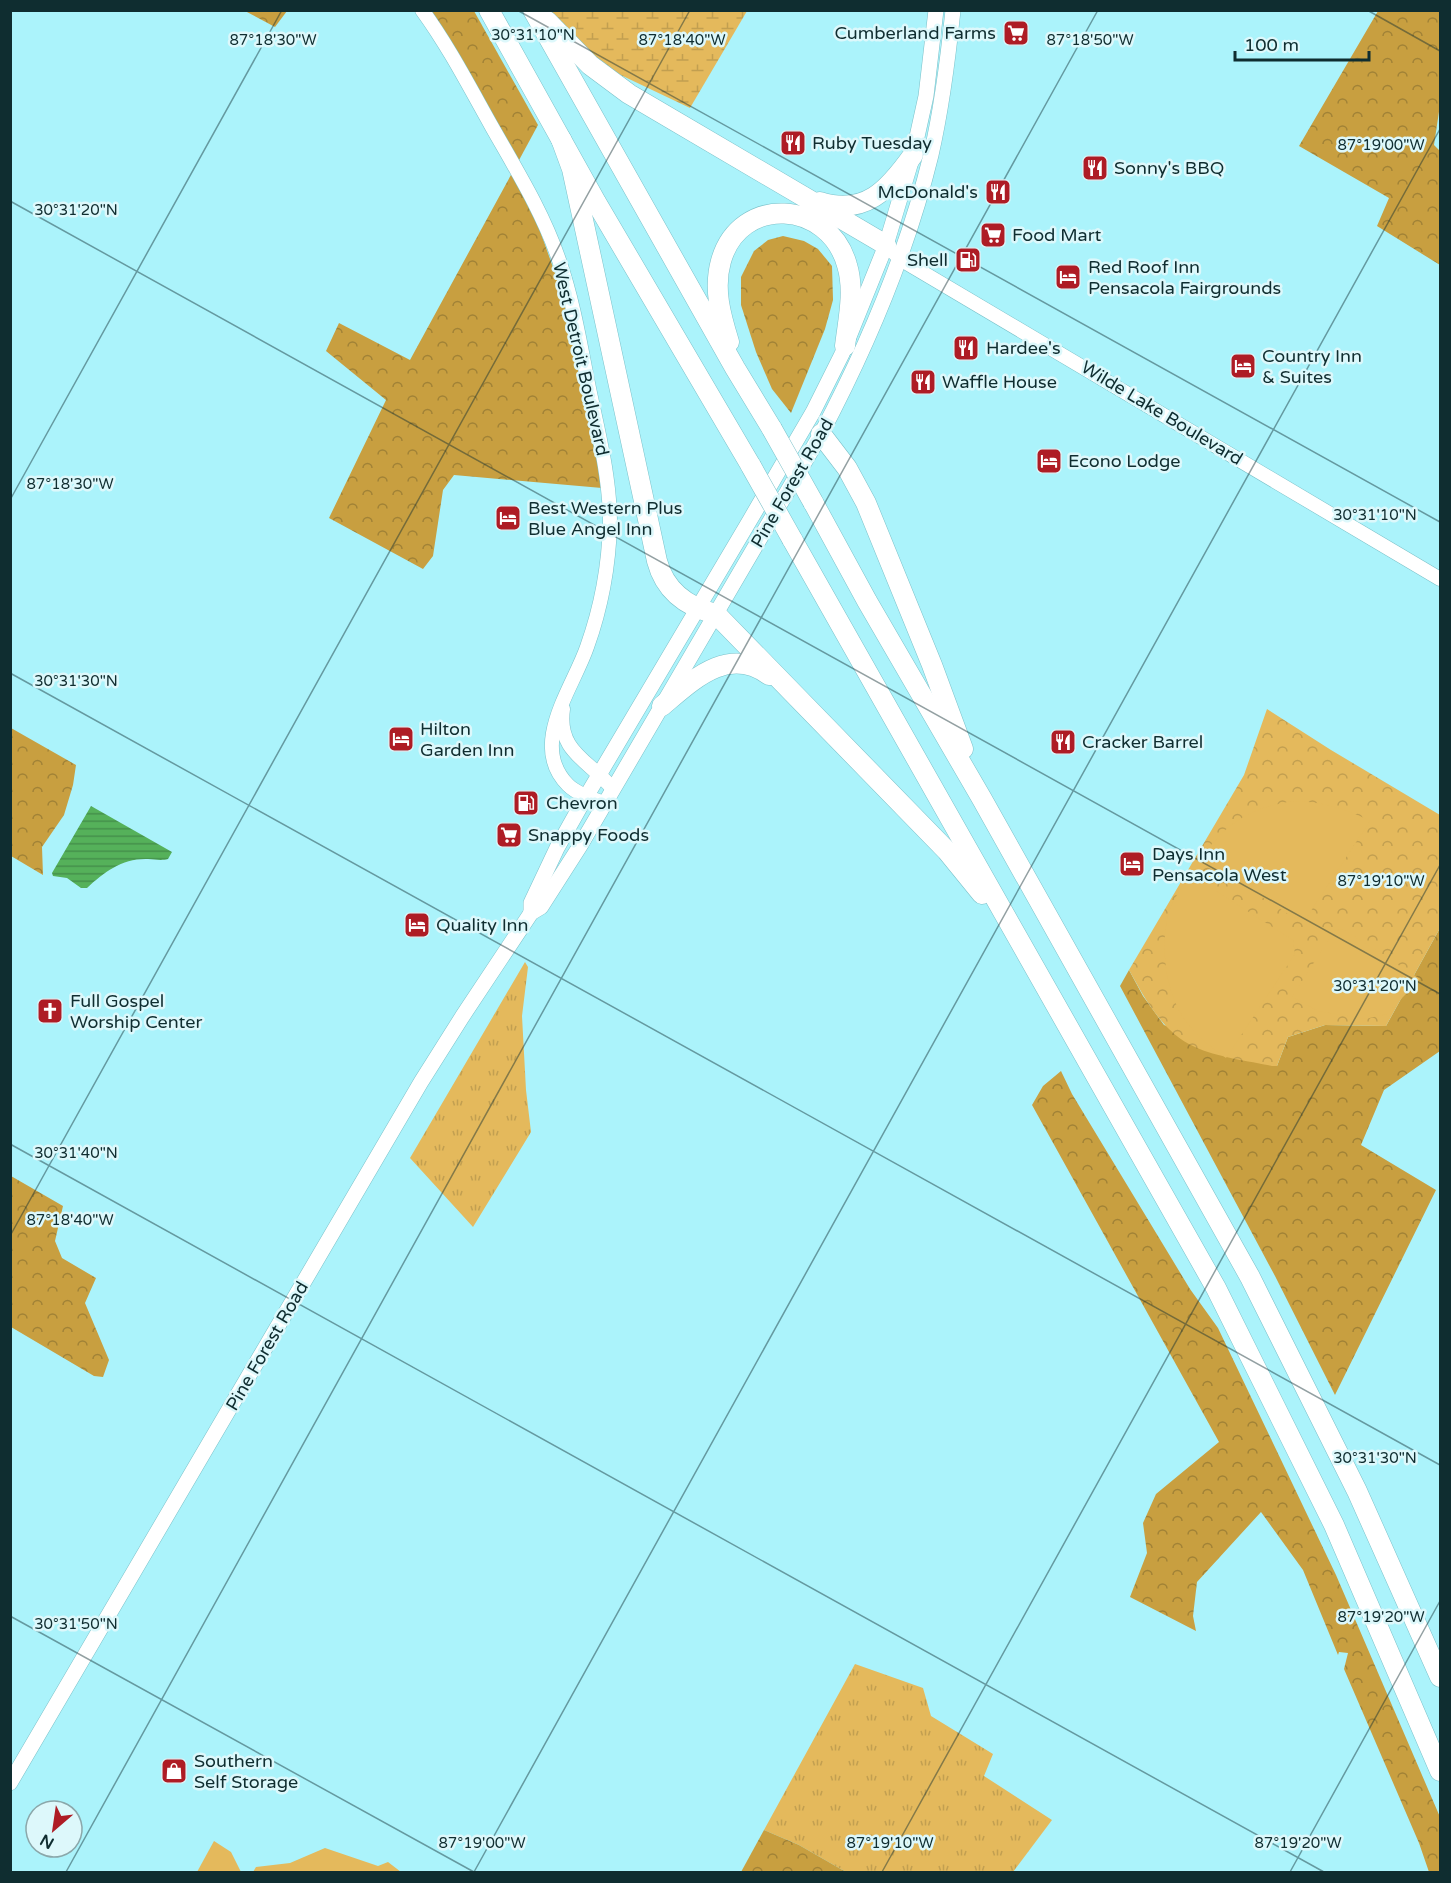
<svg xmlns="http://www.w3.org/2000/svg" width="1451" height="1883" font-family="'Varela Round',sans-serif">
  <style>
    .grass { fill: url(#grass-tufts) }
    .forest { fill: url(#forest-crowns) }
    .wetland { fill: url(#wetland-marsh) }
    .park { fill: url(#park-crowns) }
    .garden { fill: #e4b95c }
    .water { fill: url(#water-rules) }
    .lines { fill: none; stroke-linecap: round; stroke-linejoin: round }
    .tertiary-casing { stroke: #7bc1c9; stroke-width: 15 }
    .secondary-casing { stroke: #7bc1c9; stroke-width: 16 }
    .motorway-casing { stroke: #7bc1c9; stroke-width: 21 }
    .tertiary { stroke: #fff; stroke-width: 14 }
    .secondary { stroke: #fff; stroke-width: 15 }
    .motorway { stroke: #fff; stroke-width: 20 }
    .motorway-bridge-casing { stroke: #7bc1c9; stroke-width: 21; stroke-linecap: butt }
    .motorway-bridge { stroke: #fff; stroke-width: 20 }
    .ticks { fill: none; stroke: #0f2d30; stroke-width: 1.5; stroke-opacity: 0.45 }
    .labels { text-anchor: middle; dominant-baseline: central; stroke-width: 5; stroke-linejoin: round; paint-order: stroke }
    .poi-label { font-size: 18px; fill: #0f2d30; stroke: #ddf8fb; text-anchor: start }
    .street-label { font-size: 18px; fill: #0f2d30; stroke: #ddf8fb }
    .ticks-label { font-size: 15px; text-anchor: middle; fill: #0f2d30; stroke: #ddf8fb; stroke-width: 5; stroke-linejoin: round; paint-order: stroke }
  </style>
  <defs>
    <pattern id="grass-tufts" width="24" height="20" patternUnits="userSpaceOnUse" patternTransform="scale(1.5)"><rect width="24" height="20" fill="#e4b95c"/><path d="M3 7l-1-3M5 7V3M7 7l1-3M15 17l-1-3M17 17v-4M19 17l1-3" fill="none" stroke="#c29f50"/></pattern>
    <pattern id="forest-crowns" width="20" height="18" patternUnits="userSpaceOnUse" patternTransform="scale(1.5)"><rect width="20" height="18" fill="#c89f40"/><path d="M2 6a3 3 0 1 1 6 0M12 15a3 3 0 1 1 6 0" fill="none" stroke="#a18236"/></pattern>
    <pattern id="wetland-marsh" width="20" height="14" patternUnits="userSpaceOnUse" patternTransform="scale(1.5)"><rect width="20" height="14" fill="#e4b95c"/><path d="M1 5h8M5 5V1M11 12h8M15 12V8" fill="none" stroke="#c29f50"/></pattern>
    <pattern id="park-crowns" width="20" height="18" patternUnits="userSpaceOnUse" patternTransform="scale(1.5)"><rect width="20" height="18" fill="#e4b95c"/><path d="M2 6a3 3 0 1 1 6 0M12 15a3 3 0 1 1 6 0" fill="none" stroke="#c29f50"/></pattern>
    <pattern id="water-rules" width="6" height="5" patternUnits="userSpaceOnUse" patternTransform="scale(1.5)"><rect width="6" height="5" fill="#55b15a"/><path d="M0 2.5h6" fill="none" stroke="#45904b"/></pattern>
  </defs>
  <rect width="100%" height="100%" fill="#abf3fb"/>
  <!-- grass -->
  <g class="grass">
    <polygon points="525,962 528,967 522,1016 526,1090 531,1132 473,1227 410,1158"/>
    <polygon points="855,1664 923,1688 931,1716 993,1754 984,1776 1052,1820 1013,1872 846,1872 799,1845 764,1830"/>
  </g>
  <!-- forest -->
  <g class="forest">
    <polygon points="245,11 287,11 275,27"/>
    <polygon points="428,11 474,11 538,125 518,162"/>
    <polygon points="1378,11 1440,11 1440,105 1434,145 1440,151 1440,265 1377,226 1389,198 1299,146"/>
    <polygon points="512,173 538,225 566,304 586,397 594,449 600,465 602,488 454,475 443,490 433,556 423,569 329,518 386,400 326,351 339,323 410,360"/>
    <polygon points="783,236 804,241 818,249 832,266 833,300 825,329 791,413 772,389 756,352 741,305 741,277 754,251 768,240"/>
    <polygon points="11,728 76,765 73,785 64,815 42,847 43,875 11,856"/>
    <polygon points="1440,928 1440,1051 1384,1090 1361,1145 1436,1190 1335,1395 1275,1276 1120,986 1129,970 1143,996 1164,1025 1277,1066 1288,1037 1325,1025 1386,1026"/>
    <polygon points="1061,1071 1072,1094 1190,1289 1218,1328 1336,1575 1440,1817 1440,1872 1429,1872 1419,1843 1344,1669 1348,1653 1339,1652 1338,1655 1303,1570 1261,1512 1197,1582 1193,1616 1196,1631 1130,1597 1147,1553 1143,1523 1156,1494 1219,1442 1032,1105 1043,1086"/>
    <polygon points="11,1176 63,1206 55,1241 62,1258 96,1278 85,1303 109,1360 103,1377 94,1376 11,1327"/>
    <polygon points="764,1830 799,1845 846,1872 741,1872"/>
  </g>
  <!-- wetland -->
  <polygon class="wetland" points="549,11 747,11 690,108 608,69 554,20"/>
  <!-- park -->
  <path class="park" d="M1267 709 1331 750 1440 815V928L1386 1026 1325 1025 1288 1037 1277 1066H1272C1249 1061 1216 1057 1195 1047 1163 1033 1145 999 1129 970L1244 775Z"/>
  <!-- garden -->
  <g class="garden">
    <path d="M1294 801C1323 802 1345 808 1370 821L1307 917 1294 918 1201 857C1229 821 1250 808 1294 801Z"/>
    <path d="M1189 874 1293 940 1295 954 1226 1058C1210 1046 1194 1034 1183 1017 1164 988 1159 938 1171 906 1176 895 1184 884 1189 874Z"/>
    <polygon points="1343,929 1420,979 1387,1014 1365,1019 1318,1011 1292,997 1334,931"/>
    <polygon points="214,1841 231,1852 241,1872 197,1872"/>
    <polygon points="325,1848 378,1866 388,1862 401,1872 253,1872 256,1867 290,1863"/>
  </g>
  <!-- water -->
  <path class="water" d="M91 806 172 852 168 859C160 861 155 859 148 859 123 858 104 872 87 888H81L67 878 53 876 52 873Z"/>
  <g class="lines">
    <!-- tertiary casing -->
    <g class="tertiary-casing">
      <g id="tertiary">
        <path d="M422 10C449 47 470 88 492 127 517 171 543 213 559 260 574 303 581 349 590 393 599 435 610 479 610 523 609 564 601 608 587 647 573 688 528 745 568 785 577 794 593 799 604 803"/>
        <polyline points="894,253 900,259 1440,579"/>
        <path d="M563 709C557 752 589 760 613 789"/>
      </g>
    </g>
    <!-- secondary casing -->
    <g class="secondary-casing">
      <g id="secondary">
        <polyline points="531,913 531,903 557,848 580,807 750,520 813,412 842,354 886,245 913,155 926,96 936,10"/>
        <path d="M10 1783 421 1082 462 1017 531 913 541 907 580 846 821 434C868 345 907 253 931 155 942 107 948 59 953 10"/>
      </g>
    </g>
    <!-- motorway casing -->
    <g class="motorway-casing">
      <g id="motorway">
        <polyline points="489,10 596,202 751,466"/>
        <polyline points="533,10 735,368 772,429"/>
        <polyline points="547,21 590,65 629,94 886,245"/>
        <path d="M561 139 572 169 657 561C665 591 687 607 716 614L947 851 982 894"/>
        <path d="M820 202C865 216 888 190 913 155"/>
        <path d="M729 342C721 316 713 289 721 261 740 194 829 200 847 265 855 291 848 320 845 346"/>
        <polyline points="821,434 847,468 866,503 932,665 963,749"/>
        <polyline points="813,502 867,601 982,799 1250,1277 1357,1491 1440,1677"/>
        <polyline points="792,539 1216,1288 1334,1525 1440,1771"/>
        <path d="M662 706C693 680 728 645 769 675"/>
      </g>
    </g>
    <!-- tertiary -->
    <use href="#tertiary" class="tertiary"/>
    <!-- secondary -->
    <use href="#secondary" class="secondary"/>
    <!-- motorway -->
    <use href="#motorway" class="motorway"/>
    <!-- motorway-bridge casing -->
    <g class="motorway-bridge-casing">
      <g id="motorway-bridge">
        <polyline points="772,429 813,502"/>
        <polyline points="751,466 792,539"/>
      </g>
    </g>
    <!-- motorway-bridge -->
    <use href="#motorway-bridge" class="motorway-bridge"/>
  </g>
  <!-- ticks -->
  <path class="ticks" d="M517 10 1440 522M1367 10 1440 51M10 201 1440 994M10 500 282 10M10 673 1440 1465M10 1144 1324 1872M10 1236 690 10M10 1616 474 1872M66 1872 1098 10M474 1872 1440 129M882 1872 1440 865M1290 1872 1440 1601"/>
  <!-- icons -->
  <defs>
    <g id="supermarket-square" transform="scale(1.35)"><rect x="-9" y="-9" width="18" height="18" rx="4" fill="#ae1c25" stroke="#ddf8fb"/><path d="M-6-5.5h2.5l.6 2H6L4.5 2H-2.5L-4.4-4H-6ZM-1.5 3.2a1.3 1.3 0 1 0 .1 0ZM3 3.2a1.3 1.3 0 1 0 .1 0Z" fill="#fff"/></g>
    <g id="restaurant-square" transform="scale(1.35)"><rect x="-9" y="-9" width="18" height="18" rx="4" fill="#ae1c25" stroke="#ddf8fb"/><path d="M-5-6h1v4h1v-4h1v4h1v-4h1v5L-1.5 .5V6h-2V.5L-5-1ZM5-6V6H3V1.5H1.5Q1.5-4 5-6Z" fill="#fff"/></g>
    <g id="fuel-square" transform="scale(1.35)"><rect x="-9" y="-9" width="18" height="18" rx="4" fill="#ae1c25" stroke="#ddf8fb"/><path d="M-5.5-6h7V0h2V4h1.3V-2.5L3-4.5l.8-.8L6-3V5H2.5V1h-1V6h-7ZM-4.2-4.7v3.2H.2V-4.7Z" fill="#fff"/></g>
    <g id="hotel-square" transform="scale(1.35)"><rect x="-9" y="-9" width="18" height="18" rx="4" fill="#ae1c25" stroke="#ddf8fb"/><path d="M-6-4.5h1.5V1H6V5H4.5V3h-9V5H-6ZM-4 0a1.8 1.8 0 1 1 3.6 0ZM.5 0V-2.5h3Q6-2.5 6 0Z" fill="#fff"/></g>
    <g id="church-square" transform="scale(1.35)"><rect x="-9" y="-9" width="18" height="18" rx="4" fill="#ae1c25" stroke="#ddf8fb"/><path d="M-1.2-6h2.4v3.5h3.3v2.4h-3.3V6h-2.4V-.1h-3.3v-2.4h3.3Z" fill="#fff"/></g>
    <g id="shop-square" transform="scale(1.35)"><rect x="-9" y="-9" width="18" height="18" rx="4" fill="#ae1c25" stroke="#ddf8fb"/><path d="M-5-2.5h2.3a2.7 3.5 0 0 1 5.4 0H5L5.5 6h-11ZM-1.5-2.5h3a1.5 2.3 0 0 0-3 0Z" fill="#fff"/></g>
  </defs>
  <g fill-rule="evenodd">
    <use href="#supermarket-square" x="1016" y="33"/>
    <use href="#restaurant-square" x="793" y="143"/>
    <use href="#restaurant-square" x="1095" y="168"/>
    <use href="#restaurant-square" x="998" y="192"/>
    <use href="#supermarket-square" x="993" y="235"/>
    <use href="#fuel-square" x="968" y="260"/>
    <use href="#hotel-square" x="1068" y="277"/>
    <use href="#restaurant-square" x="966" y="348"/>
    <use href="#hotel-square" x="1243" y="366"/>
    <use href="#restaurant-square" x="923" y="382"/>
    <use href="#hotel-square" x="1049" y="461"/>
    <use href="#hotel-square" x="508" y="518"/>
    <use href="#hotel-square" x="401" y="739"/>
    <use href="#restaurant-square" x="1063" y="742"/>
    <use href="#fuel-square" x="526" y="803"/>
    <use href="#supermarket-square" x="509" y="835"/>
    <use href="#hotel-square" x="1132" y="864"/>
    <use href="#hotel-square" x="417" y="925"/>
    <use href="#church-square" x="50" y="1011"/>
    <use href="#shop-square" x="174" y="1771"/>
  </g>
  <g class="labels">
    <!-- poi labels -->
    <g class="poi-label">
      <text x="996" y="33" text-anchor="end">Cumberland Farms</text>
      <text x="812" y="143">Ruby Tuesday</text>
      <text x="1114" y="168">Sonny's BBQ</text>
      <text x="978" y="192" text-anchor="end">McDonald's</text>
      <text x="1012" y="235">Food Mart</text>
      <text x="948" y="260" text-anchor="end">Shell</text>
      <text x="1088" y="267">Red Roof Inn<tspan x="1088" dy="21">Pensacola Fairgrounds</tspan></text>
      <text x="986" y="348">Hardee's</text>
      <text x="1262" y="356">Country Inn<tspan x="1262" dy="21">&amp; Suites</tspan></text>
      <text x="942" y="382">Waffle House</text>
      <text x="1068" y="461">Econo Lodge</text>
      <text x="528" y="508">Best Western Plus<tspan x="528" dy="21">Blue Angel Inn</tspan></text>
      <text x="420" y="729">Hilton<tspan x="420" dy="21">Garden Inn</tspan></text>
      <text x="1082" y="742">Cracker Barrel</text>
      <text x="546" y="803">Chevron</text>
      <text x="528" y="835">Snappy Foods</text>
      <text x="1152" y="854">Days Inn<tspan x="1152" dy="21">Pensacola West</tspan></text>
      <text x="436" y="925">Quality Inn</text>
      <text x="70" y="1001">Full Gospel<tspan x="70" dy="21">Worship Center</tspan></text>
      <text x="194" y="1761">Southern<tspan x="194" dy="21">Self Storage</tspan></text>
    </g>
    <!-- street labels -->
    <g class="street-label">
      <text transform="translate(581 359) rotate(77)">West Detroit Boulevard</text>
      <text transform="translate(1162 413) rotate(31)">Wilde Lake Boulevard</text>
      <text transform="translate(792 483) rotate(-60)">Pine Forest Road</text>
      <text transform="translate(267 1346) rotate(-60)">Pine Forest Road</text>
    </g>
  </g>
  <g class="ticks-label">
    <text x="533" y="40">30°31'10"N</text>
    <text x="273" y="45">87°18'30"W</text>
    <text x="682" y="45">87°18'40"W</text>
    <text x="1090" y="45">87°18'50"W</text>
    <text x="1381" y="150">87°19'00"W</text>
    <text x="76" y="215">30°31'20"N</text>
    <text x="70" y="489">87°18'30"W</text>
    <text x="1375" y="520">30°31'10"N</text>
    <text x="76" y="686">30°31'30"N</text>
    <text x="1381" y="886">87°19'10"W</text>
    <text x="1375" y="991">30°31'20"N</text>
    <text x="76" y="1158">30°31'40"N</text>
    <text x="70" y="1225">87°18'40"W</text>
    <text x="1375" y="1463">30°31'30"N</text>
    <text x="1381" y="1622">87°19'20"W</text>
    <text x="76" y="1629">30°31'50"N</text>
    <text x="482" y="1848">87°19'00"W</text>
    <text x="890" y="1848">87°19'10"W</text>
    <text x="1298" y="1848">87°19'20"W</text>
  </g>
  <!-- border -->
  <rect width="1451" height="1883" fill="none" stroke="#0f2d30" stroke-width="24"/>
  <!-- north arrow -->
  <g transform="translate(54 1829) rotate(209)"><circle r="28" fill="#ddf8fb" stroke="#8ba7aa" stroke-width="1.5"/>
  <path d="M0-4.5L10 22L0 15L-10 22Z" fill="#ae1c25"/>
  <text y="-9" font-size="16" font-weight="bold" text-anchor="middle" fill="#0f2d30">N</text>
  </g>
  <!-- scale -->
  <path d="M1235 51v9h134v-9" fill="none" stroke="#0f2d30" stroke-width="3"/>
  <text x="1244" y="51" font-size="18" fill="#0f2d30" stroke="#ddf8fb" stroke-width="4.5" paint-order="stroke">100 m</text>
</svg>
